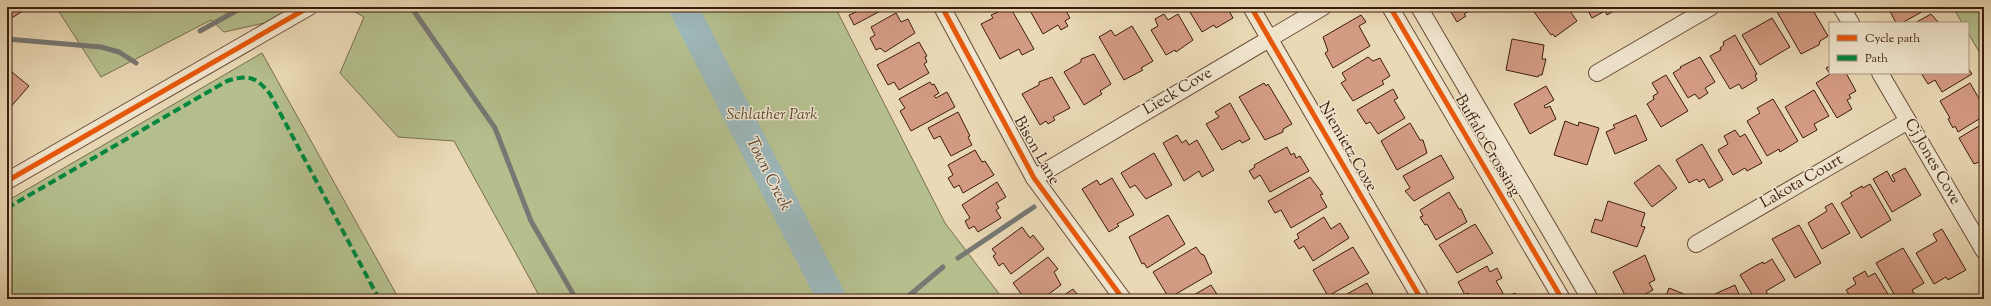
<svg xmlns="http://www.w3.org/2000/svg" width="1991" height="306" font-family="'Sorts Mill Goudy',serif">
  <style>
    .green { fill: #b5bf8e; stroke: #796e4e }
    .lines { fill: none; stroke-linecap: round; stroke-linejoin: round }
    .stream { stroke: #777975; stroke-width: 5 }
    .river { stroke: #9db7b9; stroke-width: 29 }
    .building { fill: #d49b83; stroke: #3d1c0e }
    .minor-casing { stroke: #684b38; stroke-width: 18 }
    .minor { stroke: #f1e6cf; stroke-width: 16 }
    .quiet { stroke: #00873e; stroke-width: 4; stroke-dasharray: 8 4; stroke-linecap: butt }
    .cycleway-casing { stroke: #f1e6cf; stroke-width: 8 }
    .cycleway { stroke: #e8590c; stroke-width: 5 }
    .labels { text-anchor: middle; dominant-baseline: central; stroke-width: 3; stroke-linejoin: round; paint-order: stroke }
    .street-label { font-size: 16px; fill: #3d1c0e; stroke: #f1e6cf }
    .park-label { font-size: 16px; font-style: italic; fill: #5b452e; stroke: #f1e6cf }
    .water-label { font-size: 17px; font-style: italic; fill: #5a4a41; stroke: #f1e6cf }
  </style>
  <rect width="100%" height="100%" fill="#ead9b5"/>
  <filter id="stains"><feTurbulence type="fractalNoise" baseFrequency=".005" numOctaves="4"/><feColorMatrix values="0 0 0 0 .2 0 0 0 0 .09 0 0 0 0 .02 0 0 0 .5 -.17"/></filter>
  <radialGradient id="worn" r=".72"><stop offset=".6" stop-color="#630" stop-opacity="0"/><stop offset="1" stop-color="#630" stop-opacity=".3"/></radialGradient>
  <!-- green -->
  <g class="green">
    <polygon points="56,7 336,7 224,32 211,20 101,77"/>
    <polygon points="346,7 835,7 945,223 1003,299 541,299 454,141 398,137 340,73 364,17"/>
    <polygon points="1953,7 1984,7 1984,60 1968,33 1968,23 1962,23"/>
    <polygon points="262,53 399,299 7,299 7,201"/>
  </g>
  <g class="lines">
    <!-- stream -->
    <g class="stream">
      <polyline points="411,7 495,128 531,221 576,299"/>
      <polyline points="200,31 243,7"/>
      <polyline points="7,39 101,47 119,52 136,63"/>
      <polyline points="958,258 1034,207"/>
      <polyline points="905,299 943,267"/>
    </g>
    <!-- river -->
    <polyline class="river" points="683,7 832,299"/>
  </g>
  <!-- building -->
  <g class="building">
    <polygon points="7,7 29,7 7,21"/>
    <polygon points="853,7 888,7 854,25 849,15 856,12"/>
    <polygon points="1010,7 1034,49 1022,55 1019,49 1000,59 981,24 993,18 991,15"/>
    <polygon points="1028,7 1064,7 1070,18 1065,21 1068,26 1061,30 1058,25 1043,34"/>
    <polygon points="1187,7 1227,7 1233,18 1216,28 1214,25 1202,32"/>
    <polygon points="1448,7 1476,7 1464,14 1466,16 1457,22"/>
    <polygon points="1541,7 1567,7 1577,21 1555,37 1553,34 1551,35 1534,12"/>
    <polygon points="1586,7 1620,7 1607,15 1605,11 1592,18"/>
    <polygon points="1781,7 1811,7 1828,36 1820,41 1819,45 1801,54 1776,10"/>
    <polygon points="1888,7 1923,7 1925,10 1902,23 1896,23"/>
    <polygon points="896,13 901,22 908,19 915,33 885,52 880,48 876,50 870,38 875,35 871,27"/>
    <polygon points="1164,14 1168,20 1178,14 1193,40 1176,52 1175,50 1166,55 1151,30 1158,26 1155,19"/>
    <polygon points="1931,14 1939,23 1915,23"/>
    <polygon points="1361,15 1366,22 1359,26 1370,46 1333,68 1325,53 1328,51 1323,37"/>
    <polygon points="1772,18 1790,47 1760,65 1742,35"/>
    <polygon points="1132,26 1153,61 1141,68 1143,70 1124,80 1099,37 1111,30 1115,36"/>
    <polygon points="1735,35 1757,74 1755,75 1757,80 1742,89 1739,84 1730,89 1710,56 1721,50 1720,48 1724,45 1723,42"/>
    <polygon points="1512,39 1544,45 1542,59 1546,59 1542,75 1539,75 1538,77 1506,70"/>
    <polygon points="919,42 927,56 925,57 927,62 924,64 929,73 899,90 894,82 888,85 877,65"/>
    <polygon points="1094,54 1111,84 1100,91 1102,94 1084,105 1064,72 1081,62 1081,59"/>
    <polygon points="1368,57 1373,61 1380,58 1390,76 1382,81 1384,84 1353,101 1341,83 1346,80 1342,73"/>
    <polygon points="1700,57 1715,82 1705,88 1708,93 1699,99 1695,94 1688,98 1673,73 1681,68 1680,67"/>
    <polygon points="1830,66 1830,73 1846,73 1856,91 1849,95 1851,98 1847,100 1852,109 1837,118 1816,83 1830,74 1826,68"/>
    <polygon points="7,68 29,86 7,111"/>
    <polygon points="1968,68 1972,74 1942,92 1935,80 1928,84 1921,73 1968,73"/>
    <polygon points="1666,75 1688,111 1661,127 1647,104 1654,99 1653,96 1658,93 1652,83"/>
    <polygon points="1052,77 1070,108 1053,117 1055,120 1048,124 1046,121 1040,125 1022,94 1039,85 1039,82"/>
    <polygon points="930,82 932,85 934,84 939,93 934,96 936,98 947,92 955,107 911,131 900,111 905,108 899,99"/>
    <polygon points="1264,83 1266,86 1268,84 1292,124 1283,129 1283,132 1265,140 1239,97"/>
    <polygon points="1970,83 1984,107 1984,116 1958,132 1955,126 1953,128 1948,119 1950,118 1940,101"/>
    <polygon points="1546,86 1554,100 1544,106 1545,108 1550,106 1556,119 1530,134 1514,104"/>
    <polygon points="1393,89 1398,98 1394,100 1405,118 1378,134 1370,122 1366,124 1357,110"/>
    <polygon points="1814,90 1829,116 1814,124 1817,130 1803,138 1785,107"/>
    <polygon points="1773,99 1798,141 1780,152 1779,149 1767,156 1747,121 1760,113 1757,108"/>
    <polygon points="1230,103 1250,139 1242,143 1240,140 1222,150 1206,124 1219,117 1215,112"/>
    <polygon points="958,112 970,136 968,137 972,145 951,156 940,136 934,139 928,128"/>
    <polygon points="1636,115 1647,140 1615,154 1606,132 1615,128 1613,125"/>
    <polygon points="1565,121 1578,126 1579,122 1599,128 1587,165 1554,155"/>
    <polygon points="1410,123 1420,140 1423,140 1427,153 1397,170 1381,141"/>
    <polygon points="1984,123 1984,160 1974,164 1959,138"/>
    <polygon points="1735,130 1740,137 1745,134 1762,163 1747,171 1745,168 1733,175 1718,150 1728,144 1724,136"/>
    <polygon points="1177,135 1182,143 1186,140 1189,145 1197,140 1214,170 1202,177 1199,171 1184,181 1163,143"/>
    <polygon points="1702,144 1723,180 1709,188 1704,179 1699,182 1697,179 1689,183 1676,160"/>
    <polygon points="1287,147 1291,155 1294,153 1296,158 1300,156 1309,171 1270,192 1260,175 1254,179 1249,171 1255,167 1254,165"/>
    <polygon points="975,150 982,162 985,161 994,175 963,193 959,185 954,188 948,178 953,175 948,165"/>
    <polygon points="1154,153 1172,185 1146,199 1135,185 1130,188 1121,173"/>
    <polygon points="1441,155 1454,178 1414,201 1405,191 1410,188 1403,176"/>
    <polygon points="1659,165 1677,188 1652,207 1634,183"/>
    <polygon points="1905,168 1921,195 1892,212 1873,179 1887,171 1893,182 1895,181 1892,175"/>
    <polygon points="1984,170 1984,181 1979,173"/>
    <polygon points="1310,177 1323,194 1320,195 1327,207 1291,228 1281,210 1275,213 1268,201"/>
    <polygon points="1112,178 1134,215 1117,224 1119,226 1109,232 1082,189 1097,180 1100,185"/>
    <polygon points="997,182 1006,197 996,203 999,208 996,210 1001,218 978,232 974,226 969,229 965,221 970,218 962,205"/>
    <polygon points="1870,184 1891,220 1861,238 1841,203 1852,196 1850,193 1862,186 1863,188"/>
    <polygon points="1449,192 1459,209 1461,209 1467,222 1436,240 1427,224 1425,225 1420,217 1423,216 1420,210"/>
    <polygon points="1608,201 1645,213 1641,226 1645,227 1637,247 1591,232 1595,219 1602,221"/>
    <polygon points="1832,203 1850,233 1822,249 1808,223 1827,211 1825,207"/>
    <polygon points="1168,215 1185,244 1147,268 1144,263 1142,264 1129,237"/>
    <polygon points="1324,217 1331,229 1340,223 1349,238 1313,261 1304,246 1299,249 1294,241 1299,238 1297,234"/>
    <polygon points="1475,224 1493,253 1457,273 1439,245"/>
    <polygon points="1799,225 1821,263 1795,278 1772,239"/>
    <polygon points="1022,227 1030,238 1033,235 1044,249 1011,274 1003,263 999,266 993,256 996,254 992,249"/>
    <polygon points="1942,229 1966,270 1948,280 1946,277 1934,284 1916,253 1937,241 1933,234"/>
    <polygon points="1196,247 1201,254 1204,255 1212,273 1169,298 1153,272"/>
    <polygon points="1353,247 1369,273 1328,296 1313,270"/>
    <polygon points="1903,248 1924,283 1912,290 1916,297 1912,299 1897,299 1876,263"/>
    <polygon points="1645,255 1655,280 1649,283 1653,290 1636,299 1627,299 1613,272"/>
    <polygon points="1048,257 1058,269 1054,272 1061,285 1042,299 1025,299 1013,283"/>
    <polygon points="1772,259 1785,280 1766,291 1769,296 1765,299 1755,299 1740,275 1755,266 1763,262 1764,264"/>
    <polygon points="1487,266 1490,272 1497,268 1502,278 1496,281 1503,293 1492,299 1472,299 1468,293 1465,295 1458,282"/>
    <polygon points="1865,271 1868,277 1875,273 1891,299 1852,299 1846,290 1856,284 1853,278"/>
    <polygon points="1367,283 1375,297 1381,294 1384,299 1338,299"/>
    <polygon points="1211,285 1220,299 1187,299"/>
    <polygon points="1735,285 1741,299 1706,299 1706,298"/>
    <polygon points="1669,288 1684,294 1682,299 1665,299"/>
    <polygon points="1073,289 1081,299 1059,299"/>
    <polygon points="1515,293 1518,299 1504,299"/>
  </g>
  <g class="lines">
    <!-- minor casing -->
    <g class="minor-casing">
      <g id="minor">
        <polyline points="942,7 1034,178 1123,299"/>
        <polyline points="1251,7 1421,299"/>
        <polyline points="1390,7 1562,299"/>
        <polyline points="1419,7 1590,299"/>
        <polyline points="1841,7 1851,23"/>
        <polyline points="1597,73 1711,7"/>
        <polyline points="1880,73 1984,251"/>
        <polyline points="1034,178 1323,7"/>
        <polyline points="7,181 309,7"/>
        <polyline points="1696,244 1908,121"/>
      </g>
    </g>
    <!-- minor -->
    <use href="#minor" class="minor"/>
    <!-- quiet -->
    <path class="quiet" d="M7 208 227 81C249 74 256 77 270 94L379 299"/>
    <!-- cycleway casing -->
    <g class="cycleway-casing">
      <g id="cycleway">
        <polyline points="942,7 1034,178 1123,299"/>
        <polyline points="1251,7 1421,299"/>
        <polyline points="1390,7 1562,299"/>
        <polyline points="7,181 309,7"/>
      </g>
    </g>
    <!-- cycleway -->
    <use href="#cycleway" class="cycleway"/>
  </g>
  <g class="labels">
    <!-- street labels -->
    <g class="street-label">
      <text transform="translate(1178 92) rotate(-31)">Lieck Cove</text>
      <text transform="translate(1487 146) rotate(60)">Buffalo Crossing</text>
      <text transform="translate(1347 147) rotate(60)">Niemietz Cove</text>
      <text transform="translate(1036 151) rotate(60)">Bison Lane</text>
      <text transform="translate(1932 162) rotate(60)">Cj Jones Cove</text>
      <text transform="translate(1802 182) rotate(-30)">Lakota Court</text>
    </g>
    <!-- park labels -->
    <g class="park-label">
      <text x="772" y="115">Schlather Park</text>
    </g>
    <!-- water labels -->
    <g class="water-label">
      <text transform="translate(768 174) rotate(63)">Town Creek</text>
    </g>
  </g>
  <!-- margin -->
  <rect width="1991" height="306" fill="none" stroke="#ead9b5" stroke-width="24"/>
  <rect x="8" y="8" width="1975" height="290" fill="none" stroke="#3d1c0e" stroke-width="2"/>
  <rect x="12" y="12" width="1967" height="282" fill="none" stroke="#3d1c0e"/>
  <!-- legend -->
  <rect x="1829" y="22" width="140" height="52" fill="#f1e6cf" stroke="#a99582"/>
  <rect x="1837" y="35" width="20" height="6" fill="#e8590c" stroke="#a99582"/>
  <text x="1865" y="42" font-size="12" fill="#3d1c0e">Cycle path</text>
  <rect x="1837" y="55" width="20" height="6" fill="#00873e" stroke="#a99582"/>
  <text x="1865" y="62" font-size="12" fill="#3d1c0e">Path</text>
  <rect width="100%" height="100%" filter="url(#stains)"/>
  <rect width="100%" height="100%" fill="url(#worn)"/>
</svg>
